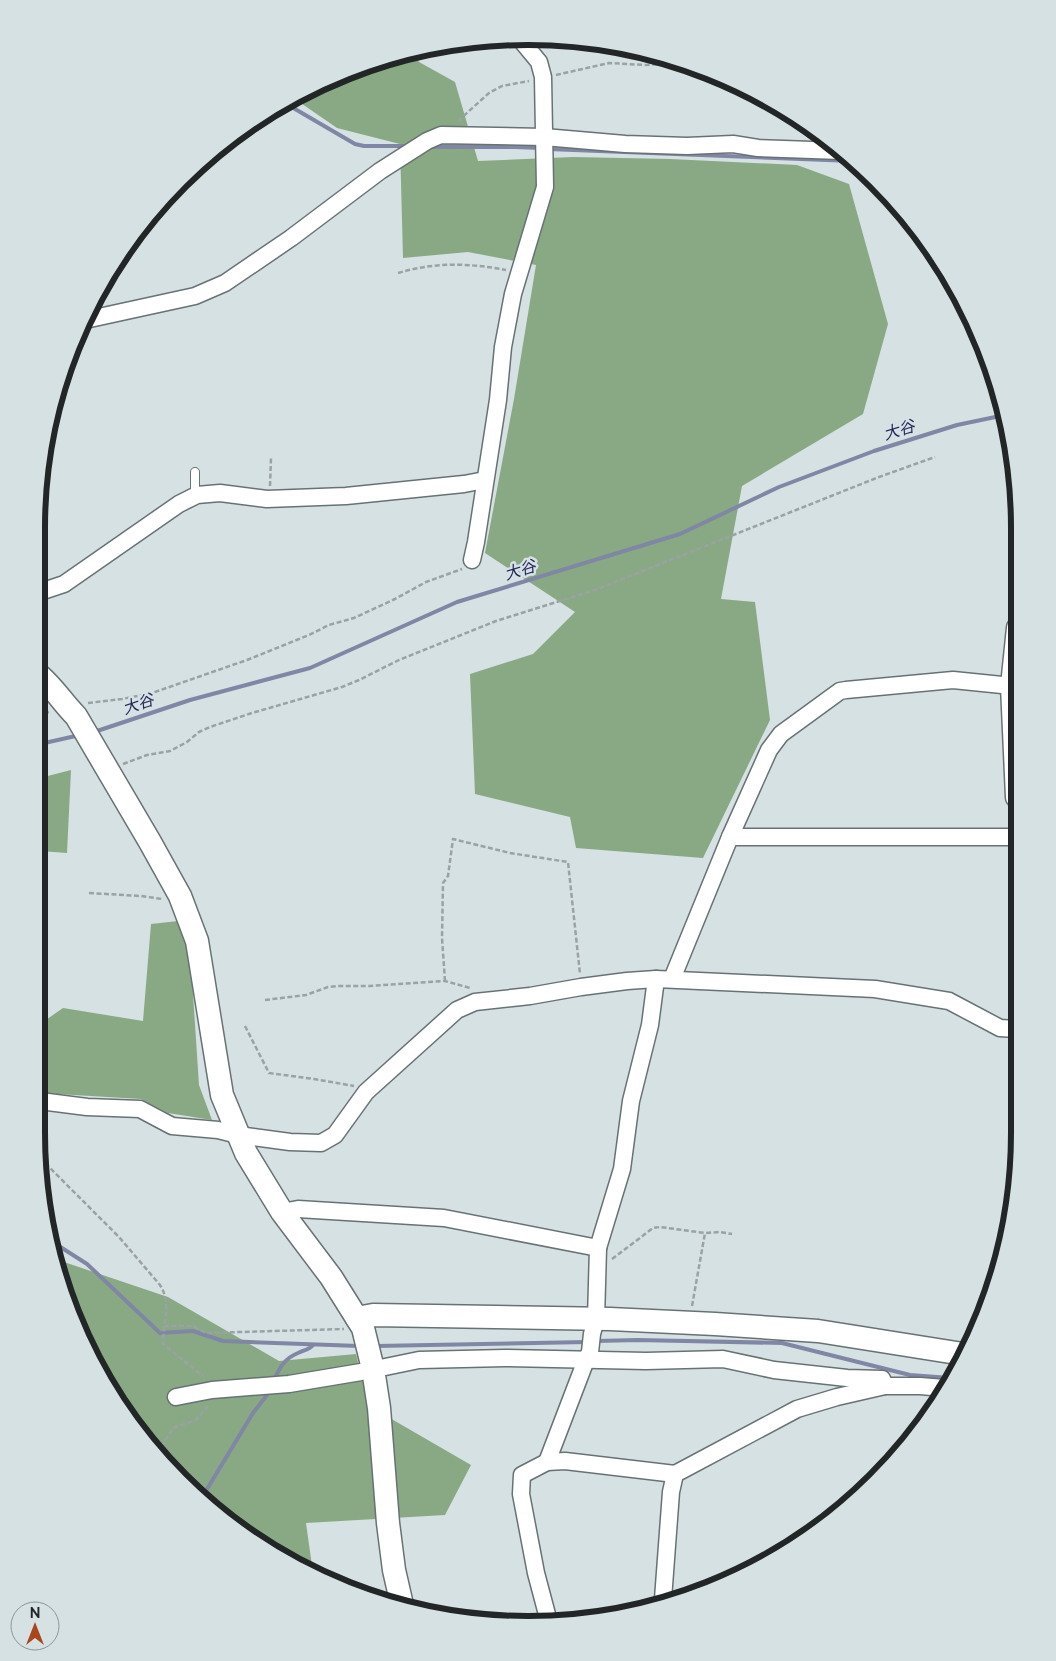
<svg xmlns="http://www.w3.org/2000/svg" width="1056" height="1661" font-family="Raleway,'Noto Sans JP',sans-serif">
  <style>
    .forest { fill: #89a985 }
    .lines { fill: none; stroke-linecap: round; stroke-linejoin: round }
    .stream { stroke: #8087a4; stroke-width: 4 }
    .lane-casing { stroke: #687274; stroke-width: 10 }
    .street-casing { stroke: #687274; stroke-width: 19 }
    .secondary-casing { stroke: #687274; stroke-width: 25 }
    .path { stroke: #9aa2a4; stroke-width: 2.5; stroke-dasharray: 5 2.5; stroke-linecap: butt }
    .lane { stroke: #fff; stroke-width: 8 }
    .street { stroke: #fff; stroke-width: 16 }
    .secondary { stroke: #fff; stroke-width: 22 }
    .labels { text-anchor: middle; dominant-baseline: central; stroke-width: 5; stroke-linejoin: round; paint-order: stroke }
    .water-label { font-size: 16px; font-style: italic; fill: #25275b; stroke: #d6e1e3 }
    .rim { fill: none; stroke: #222627; stroke-width: 6 }
  </style>
  <rect width="100%" height="100%" fill="#d6e1e3"/>
  <!-- forest -->
  <g class="forest">
    <polygon points="414,52 419,62 455,82 478,161 573,157 670,159 797,165 849,184 888,324 863,414 742,486 721,599 755,602 770,720 703,858 576,848 570,817 475,794 470,674 533,654 575,612 485,553 514,399 536,265 468,252 403,258 400,144 337,128 292,97 370,62"/>
    <polygon points="71,770 67,853 40,851 40,778"/>
    <polygon points="178,921 190,949 199,1085 212,1120 168,1113 141,1099 40,1093 40,1024 63,1008 143,1021 151,924"/>
    <polygon points="55,1259 168,1297 279,1361 356,1354 369,1406 471,1465 445,1515 306,1523 313,1573 282,1559 229,1523 180,1481 119,1406 62,1291"/>
  </g>
  <g class="lines">
    <!-- stream -->
    <g class="stream">
      <polyline points="283,102 355,144 364,146 406,146"/>
      <polyline points="428,147 515,147 541,148"/>
      <polyline points="548,149 852,161"/>
      <polyline points="94,732 190,700 310,668 457,602 680,534 779,487 874,451 957,425 1005,415"/>
      <polyline points="40,744 80,735"/>
      <polyline points="51,1241 87,1264 160,1333 193,1331 223,1341 359,1346"/>
      <polyline points="596,1341 638,1340 782,1343 910,1375 950,1378"/>
      <polyline points="376,1346 587,1342"/>
      <path d="M274 1381C279 1368 285 1358 298 1353 304 1350 309 1350 313 1345"/>
      <polyline points="201,1499 253,1413 267,1395 270,1389"/>
    </g>
    <!-- lane casing -->
    <g class="lane-casing">
      <polyline id="lane" points="195,472 195,490 197,495"/>
    </g>
    <!-- street casing -->
    <g class="street-casing">
      <g id="street">
        <polyline points="85,320 195,296 225,283 291,238 380,171 427,141 441,135 544,137 625,144 687,146 733,144 758,148 841,151"/>
        <polyline points="472,560 476,542 498,400 503,347 513,294 545,187 543,77 539,62 520,39"/>
        <polyline points="40,592 64,584 179,504 197,495 220,493 267,499 346,496 464,484 485,480"/>
        <polyline points="730,837 1017,837"/>
        <polyline points="672,979 730,837 769,750 781,734 840,691 846,690 953,680 1012,686 1018,682"/>
        <polyline points="40,1101 87,1107 140,1109 172,1126 218,1130 238,1135 290,1142 321,1143 335,1135 366,1092 457,1010 475,1002 530,996 581,987 627,981 656,979 875,989 949,1001 1000,1028 1016,1029"/>
        <polyline points="282,1212 298,1209 444,1218 598,1248 596,1319 592,1334 590,1352 586,1360 547,1462"/>
        <polyline points="598,1248 622,1169 631,1101 650,1025 656,979"/>
        <polyline points="176,1397 212,1390 289,1384 361,1372 419,1360 505,1358 646,1361 723,1359 774,1370 847,1378 882,1379 885,1386"/>
        <polyline points="661,1606 663,1599 671,1492 675,1474 797,1409 837,1397 885,1386 920,1386 944,1388"/>
        <polyline points="549,1622 536,1573 521,1494 522,1475 547,1462 565,1461 675,1474"/>
      </g>
    </g>
    <!-- secondary casing -->
    <g class="secondary-casing">
      <g id="secondary">
        <path d="M40 676C54 688 63 703 76 716L150 842 180 896 197 941 222 1095 246 1153 282 1212 331 1277 363 1328 373 1369 379 1408 388 1523 394 1570 402 1605"/>
        <polyline points="1017,797 1012,686 1018,628"/>
        <polyline points="357,1318 373,1315 610,1319 715,1324 818,1331 963,1354"/>
      </g>
    </g>
    <!-- path -->
    <g class="path">
      <polyline points="556,75 609,63 645,65 683,63"/>
      <polyline points="458,121 489,93 502,86 529,81"/>
      <path d="M398 273C434 262 470 263 506 270"/>
      <polyline points="270,486 271,458"/>
      <polyline points="88,703 122,699 152,693 247,660 309,635 329,625 354,618 395,599 426,582 462,569"/>
      <polyline points="40,715 49,712"/>
      <polyline points="123,764 147,755 170,751 187,742 199,732 210,727 252,713 342,687 359,680 399,660 496,621 595,590 879,477 935,457"/>
      <polyline points="89,893 141,896 162,899"/>
      <polyline points="445,981 442,938 443,883 448,876 453,839 510,853 568,862 580,974"/>
      <polyline points="265,1000 306,995 328,987 339,986 369,986 445,981 470,988"/>
      <polyline points="245,1026 269,1073 314,1079 354,1086"/>
      <path d="M40 1158 119 1237 160 1285C172 1304 163 1323 163 1344L203 1376"/>
      <polyline points="612,1259 653,1228 660,1227 705,1233 719,1232 732,1234"/>
      <polyline points="692,1306 705,1233"/>
      <polyline points="164,1326 193,1326 206,1333 344,1329"/>
      <polyline points="157,1453 173,1428 196,1420 209,1405"/>
    </g>
    <!-- lane -->
    <use href="#lane" class="lane"/>
    <!-- street -->
    <use href="#street" class="street"/>
    <!-- secondary -->
    <use href="#secondary" class="secondary"/>
  </g>
  <g class="labels">
    <!-- water labels -->
    <g class="water-label">
      <text transform="translate(899 430) rotate(-17)">大谷</text>
      <text transform="translate(520 570) rotate(-17)">大谷</text>
      <text transform="translate(138 704) rotate(-19)">大谷</text>
    </g>
  </g>
  <!-- crop -->
  <path d="M0 0H1056V1661H0ZM528 45H528A483 483 0 0 1 1011 528V1133A483 483 0 0 1 528 1616H528A483 483 0 0 1 45 1133V528A483 483 0 0 1 528 45Z" fill="#d6e1e3" fill-rule="evenodd"/>
  <path class="rim" d="M528 45H528A483 483 0 0 1 1011 528V1133A483 483 0 0 1 528 1616H528A483 483 0 0 1 45 1133V528A483 483 0 0 1 528 45Z"/>
  <!-- north arrow -->
  <g transform="translate(35 1626)"><circle r="24" fill="#d6e1e3" stroke="#8e9698"/>
  <path d="M0-4L9 19L0 12L-9 19Z" fill="#ab461a"/>
  <text y="-8" font-size="14" font-weight="bold" text-anchor="middle" fill="#222627">N</text>
  </g>
</svg>
